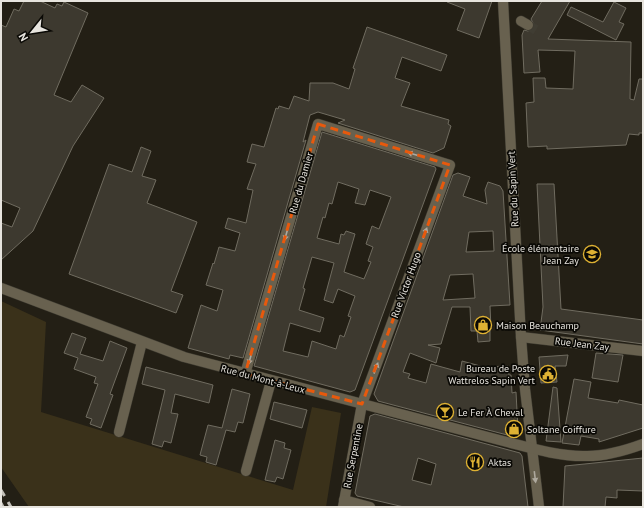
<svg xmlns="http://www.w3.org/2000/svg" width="644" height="508" font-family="'PT Sans',sans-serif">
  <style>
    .green { fill: #3a311a }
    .building { fill: #3d392f; stroke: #706c60; fill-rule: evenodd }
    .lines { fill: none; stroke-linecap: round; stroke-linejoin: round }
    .minor-tunnel { stroke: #403d33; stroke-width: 10; stroke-dasharray: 10 5; stroke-linecap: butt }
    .minor-casing { stroke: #3e3b31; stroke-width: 11 }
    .minor { stroke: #68614f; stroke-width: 10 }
    .rail { stroke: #c2bfb8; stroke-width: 3; stroke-dasharray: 7 7; stroke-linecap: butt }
    .oneway { fill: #aea99e }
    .marked { fill: none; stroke: #e8590c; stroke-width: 3; stroke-dasharray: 8 5; stroke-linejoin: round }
    .labels { text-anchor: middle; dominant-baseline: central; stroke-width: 3.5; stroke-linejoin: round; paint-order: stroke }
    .street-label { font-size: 10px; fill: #e7e4de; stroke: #0a0905 }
    .poi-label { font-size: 10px; fill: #e7e4de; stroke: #0a0905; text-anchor: start }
  </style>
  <rect width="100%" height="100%" fill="#231f15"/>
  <!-- green -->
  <polygon class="green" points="1,301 46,322 41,412 293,490 312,407 341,413 326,507 29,507 1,467"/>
  <!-- building -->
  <g class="building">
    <polygon points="24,1 40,1 55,8 57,4 62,6 64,2 88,13 54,95 71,102 82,85 104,98 73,146 33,231 1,260 1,223 12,227 20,208 1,200 1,25 6,27 14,9 19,11"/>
    <polygon points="447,1 492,1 479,38 457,30 465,9 447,2"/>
    <polygon points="542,1 570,1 548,39 631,42 630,99 634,100 639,79 643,79 643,133 639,133 639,135 629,134 626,145 547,149 547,146 528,147 526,103 534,102 533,78 545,78 546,88 573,89 575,51 538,50 540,72 524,73 522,35 524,30 528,31 533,29 534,25 531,19"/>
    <polygon points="614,2 626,8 619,22 624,24 616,40 567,15 571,7 603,22"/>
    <polygon points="367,27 447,55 441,71 402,57 395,78 410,83 401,106 449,120 448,124 451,126 444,148 433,153 338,123 345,120 318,112 310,115 303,142 306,140 243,358 230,355 229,359 188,348 201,305 217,311 223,290 206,285 213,263 214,264 219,247 235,251 240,233 225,228 228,218 246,223 253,190 247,189 256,164 247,162 252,144 264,147 276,108 278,109 279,106 289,109 294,96 309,101 310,83 333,83 349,89 355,69 353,68"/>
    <path d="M322 132 435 167 436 169 355 390 350 392 254 366ZM338 182 359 189 355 203 365 205 370 190 391 197 379 229 372 226 366 244 373 247 368 261 371 262 364 279 344 272 355 234 346 231 344 235 341 234 339 244 317 238 323 217 325 218 329 203 332 204ZM312 257 334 263 324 300 333 303 338 289 355 296 348 316 351 317 344 337 340 335 336 349 312 341 308 357 283 351 290 323 320 332 324 318 299 310 305 289 303 288Z"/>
    <polygon points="141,147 151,151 142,176 156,180 147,203 197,222 171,291 183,295 176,313 69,274 109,164 132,172"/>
    <path d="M458 173 470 177 463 196 487 204 485 190 488 182 500 186 503 191 510 305 490 306 491 329 490 330V341L478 342 477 331H471L470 307H452L441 344 428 345 440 348 436 363 410 353 403 372 410 374 408 378 426 383 431 364 460 372 462 361 484 367 508 366 509 375H511L512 393 516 392 518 430 511 436 378 401 374 394 453 175ZM493 231 494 251 466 252 469 232ZM473 274 475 298 443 300 450 275Z"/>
    <polygon points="537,184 554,184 561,309 643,320 643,344 540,330 543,307"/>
    <polygon points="72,333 86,338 80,354 103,361 110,341 127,348 110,394 113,395 101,428 90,424 92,419 86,417 98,384 94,383 96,377 74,369 78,358 64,353"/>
    <polygon points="596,353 623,355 618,382 592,378"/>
    <polygon points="568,355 566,366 555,366 557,382 541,383 539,357"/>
    <polygon points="146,367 213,385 209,403 175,394 171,413 178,414 171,443 164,441 162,447 152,444 165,390 142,384"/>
    <polygon points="574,379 591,382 588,398 618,403 619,400 643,405 643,428 599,442 599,439 581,436 579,445 562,443"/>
    <polygon points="553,387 557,388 561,442 546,441"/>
    <polygon points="232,389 250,394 243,423 238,422 235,432 226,430 216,465 206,462 207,457 200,455 208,425 222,428"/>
    <polygon points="274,402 307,410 302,428 270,419"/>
    <path d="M375 414 520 453 522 456 528 507H404L357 496 355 493 370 416ZM418 458 436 464 431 485 412 480Z"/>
    <polygon points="275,440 285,443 284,448 291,450 283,479 277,477 275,482 265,480"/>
    <polygon points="643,458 643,491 617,490 617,498 606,497 605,507 563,507 565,466"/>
  </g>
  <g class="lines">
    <!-- minor-tunnel -->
    <polyline class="minor-tunnel" points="528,25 536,30"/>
    <!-- minor casing -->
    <g class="minor-casing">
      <g id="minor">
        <polyline points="503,1 521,337 525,389 539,507"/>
        <polyline points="521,21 528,25"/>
        <path d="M1 288 184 357 507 442C531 448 557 456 583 456 603 457 624 451 643 444"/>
        <polyline points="521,337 643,351"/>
        <polyline points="245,374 318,124 450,165 362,404 343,507"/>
        <polyline points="119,432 142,342"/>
        <polyline points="246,471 271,381"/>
        <polyline points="344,500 370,507"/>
      </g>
    </g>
    <!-- minor -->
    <use href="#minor" class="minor"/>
    <!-- rail -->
    <g class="rail">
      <polyline points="1,490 11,507"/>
      <polyline points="1,503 3,507"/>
    </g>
  </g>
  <!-- one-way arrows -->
  <defs><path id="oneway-solid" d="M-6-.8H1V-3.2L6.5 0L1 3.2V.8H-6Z"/></defs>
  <g class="oneway">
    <use href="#oneway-solid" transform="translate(413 154) rotate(-163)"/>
    <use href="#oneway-solid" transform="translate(425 233) rotate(-70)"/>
    <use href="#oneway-solid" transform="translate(286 235) rotate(106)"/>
    <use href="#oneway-solid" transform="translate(250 359) rotate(106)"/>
    <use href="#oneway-solid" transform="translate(376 368) rotate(-70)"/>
    <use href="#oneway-solid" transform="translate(535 477) rotate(83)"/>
  </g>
  <!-- marked area -->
  <path class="marked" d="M318 124 450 165 362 404 245 374Z"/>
  <!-- icons -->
  <defs>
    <g id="school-ring" transform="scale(0.9)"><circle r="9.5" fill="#0a0905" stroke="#deb133" stroke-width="1.5"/><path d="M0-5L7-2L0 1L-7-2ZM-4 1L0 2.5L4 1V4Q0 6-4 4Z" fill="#deb133"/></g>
    <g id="shop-ring" transform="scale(0.9)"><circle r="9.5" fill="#0a0905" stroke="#deb133" stroke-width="1.5"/><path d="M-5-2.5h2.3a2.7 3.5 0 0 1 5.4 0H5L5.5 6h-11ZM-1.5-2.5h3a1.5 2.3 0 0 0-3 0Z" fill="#deb133"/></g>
    <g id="civic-ring" transform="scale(0.9)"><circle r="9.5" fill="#0a0905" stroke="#deb133" stroke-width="1.5"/><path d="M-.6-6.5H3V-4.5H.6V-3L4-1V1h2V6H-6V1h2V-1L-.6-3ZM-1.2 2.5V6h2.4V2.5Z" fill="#deb133"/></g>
    <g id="bar-ring" transform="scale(0.9)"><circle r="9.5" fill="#0a0905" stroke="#deb133" stroke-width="1.5"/><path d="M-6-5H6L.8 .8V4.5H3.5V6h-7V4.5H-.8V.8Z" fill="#deb133"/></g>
    <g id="restaurant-ring" transform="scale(0.9)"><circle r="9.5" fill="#0a0905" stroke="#deb133" stroke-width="1.5"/><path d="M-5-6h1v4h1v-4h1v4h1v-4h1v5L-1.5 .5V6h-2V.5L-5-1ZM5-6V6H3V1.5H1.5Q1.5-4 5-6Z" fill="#deb133"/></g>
  </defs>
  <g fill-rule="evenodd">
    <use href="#school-ring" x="592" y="254"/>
    <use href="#shop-ring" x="483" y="325"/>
    <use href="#civic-ring" x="548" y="374"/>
    <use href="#bar-ring" x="445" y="412"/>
    <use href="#shop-ring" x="514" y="429"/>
    <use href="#restaurant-ring" x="475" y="462"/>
  </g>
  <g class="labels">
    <!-- street labels -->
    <g class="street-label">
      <text transform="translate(301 183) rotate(-74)">Rue du Damier</text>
      <text transform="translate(513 189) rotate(-93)">Rue du Sapin Vert</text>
      <text transform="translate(406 285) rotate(-70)">Rue Victor Hugo</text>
      <text transform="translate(582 344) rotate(7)">Rue Jean Zay</text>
      <text transform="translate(263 379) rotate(15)">Rue du Mont-à-Leux</text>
      <text transform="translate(353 456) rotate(-79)">Rue Serpentine</text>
    </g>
    <!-- poi labels -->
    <g class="poi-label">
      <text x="579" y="248" text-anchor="end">École élémentaire<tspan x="579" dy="12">Jean Zay</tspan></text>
      <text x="496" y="325">Maison Beauchamp</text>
      <text x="535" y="368" text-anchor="end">Bureau de Poste<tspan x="535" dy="12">Wattrelos Sapin Vert</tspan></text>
      <text x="458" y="412">Le Fer À Cheval</text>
      <text x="527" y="429">Soltane Coiffure</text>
      <text x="488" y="462">Aktas</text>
    </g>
  </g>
  <!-- border -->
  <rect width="644" height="508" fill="none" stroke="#e7e4de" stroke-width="4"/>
  <!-- north arrow -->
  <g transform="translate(32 32) rotate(240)" stroke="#0a0905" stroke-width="3" paint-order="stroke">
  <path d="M0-3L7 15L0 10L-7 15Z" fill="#e7e4de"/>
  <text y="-6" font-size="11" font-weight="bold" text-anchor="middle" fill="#e7e4de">N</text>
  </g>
</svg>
